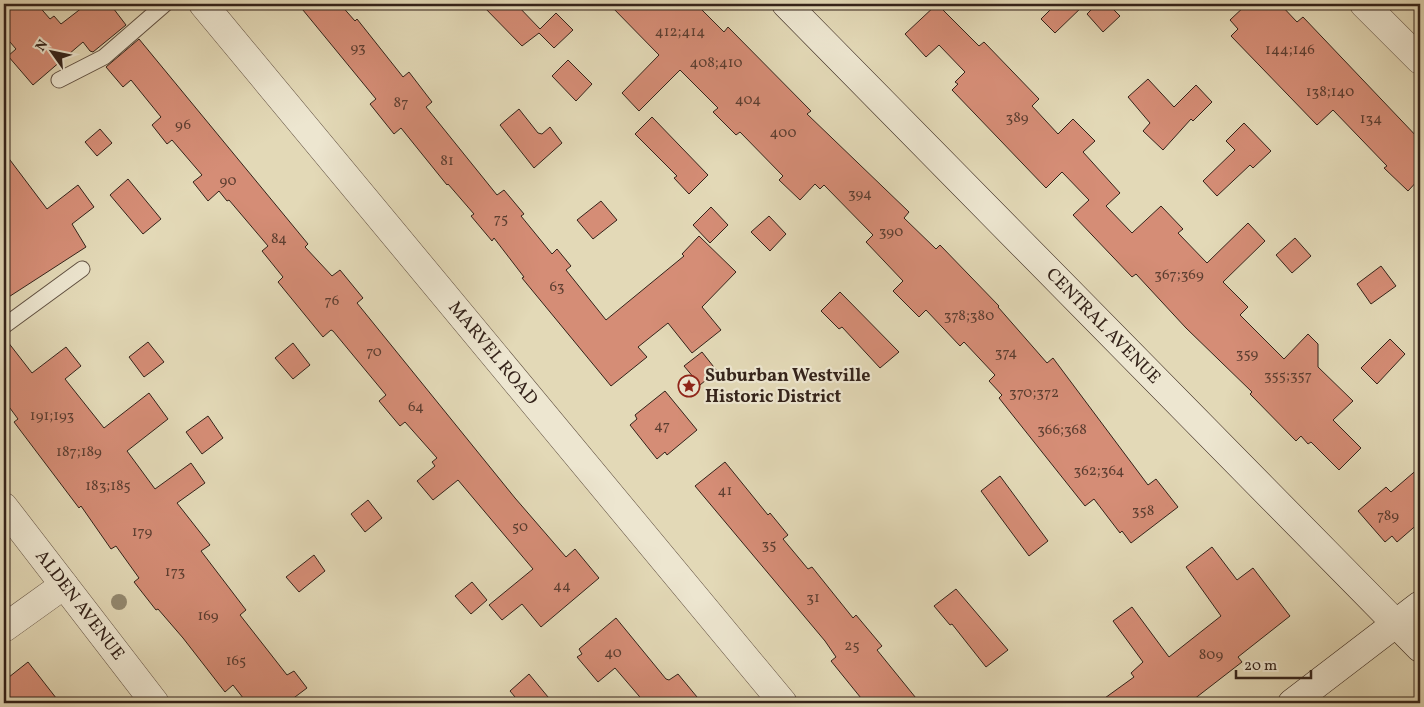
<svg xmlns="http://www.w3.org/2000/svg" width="1424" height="707" font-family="Vollkorn,serif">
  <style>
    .building { fill: #d58d76; stroke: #34231a }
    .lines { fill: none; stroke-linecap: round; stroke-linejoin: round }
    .lane-casing { stroke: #605041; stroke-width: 17 }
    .street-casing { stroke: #605041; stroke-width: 29 }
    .secondary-casing { stroke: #34231a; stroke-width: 29 }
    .lane { stroke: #ede6d0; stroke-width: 15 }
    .street { stroke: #ede6d0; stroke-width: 28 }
    .secondary { stroke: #ede6d0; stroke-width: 28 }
    .tree { fill: #948a71 }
    .labels { text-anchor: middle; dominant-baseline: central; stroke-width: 4.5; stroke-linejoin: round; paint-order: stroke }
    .number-label { font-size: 15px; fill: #5c3e31 }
    .street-label { font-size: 18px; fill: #34231a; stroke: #ede6d0 }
    .poi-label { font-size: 18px; font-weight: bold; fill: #34231a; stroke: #ede6d0; text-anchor: start }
  </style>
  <rect width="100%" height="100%" fill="#e3d9b7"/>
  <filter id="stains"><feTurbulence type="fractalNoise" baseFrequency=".004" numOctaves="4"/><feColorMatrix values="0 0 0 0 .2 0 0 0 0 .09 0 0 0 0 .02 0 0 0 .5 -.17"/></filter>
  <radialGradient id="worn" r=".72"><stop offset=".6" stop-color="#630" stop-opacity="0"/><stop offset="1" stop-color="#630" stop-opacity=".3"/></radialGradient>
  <!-- building -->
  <g class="building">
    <polygon points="4,4 37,4 50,19 54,16 61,24 87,4 110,4 126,25 93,52 90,51 83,42 33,85 8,56 16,49 4,35"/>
    <polygon points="298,4 340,4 355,21 357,19 403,77 409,72 432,102 426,107 497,195 504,190 524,214 521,216 552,254 557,249 571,266 566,270 606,320 684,256 682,254 699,236 736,272 702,307 721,330 692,353 668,323 638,347 647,357 611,386 522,278 524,277 494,238 492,241 471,216 474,214 448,184 447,185 401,128 394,134 370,104 376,99"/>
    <polygon points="481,4 516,4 540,29 556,13 573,30 554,48 539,33 522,46"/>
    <polygon points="609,4 696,4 724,32 728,27 811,111 807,114 909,212 904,218 936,249 940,245 999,306 998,307 1047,363 1053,358 1148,485 1156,479 1178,507 1131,543 1122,531 1120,533 1094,499 1085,506 999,398 1002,395 989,381 995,375 964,342 960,346 926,310 919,317 893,291 903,281 866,242 873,235 824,185 820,189 815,184 800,200 779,180 783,176 740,132 736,135 713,112 718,108 680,70 639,111 622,93 659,55"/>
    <polygon points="937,4 979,46 984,42 1039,99 1032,106 1058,134 1073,119 1095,141 1083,152 1120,193 1106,206 1132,233 1161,206 1183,229 1178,233 1207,263 1248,223 1265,241 1223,282 1248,307 1240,315 1284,359 1308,334 1318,344 1318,367 1353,401 1333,420 1361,448 1339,470 1311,442 1308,444 1301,436 1296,441 1250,394 1252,392 1186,328 1136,274 1132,277 1073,215 1089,200 1062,172 1046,188 952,90 958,84 955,82 965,72 939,45 926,57 905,34"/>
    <polygon points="1056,4 1085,4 1055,33 1041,19"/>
    <polygon points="1097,4 1108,4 1120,16 1103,32 1087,14"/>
    <polygon points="1247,4 1280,4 1297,22 1303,17 1420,140 1420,178 1408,191 1384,168 1387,166 1333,110 1317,125 1231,36 1238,29 1230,20"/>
    <polygon points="139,39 308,244 305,247 332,276 340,270 363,298 357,303 515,498 566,557 575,549 599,578 541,627 522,604 502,620 489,605 533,569 458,480 433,500 417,481 435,466 432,462 437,458 405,422 400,426 379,401 386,395 333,331 331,330 323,337 278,282 283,277 262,251 268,246 229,200 227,201 219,191 208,201 193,182 202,175 172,140 167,144 152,125 161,117 131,80 123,87 106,67"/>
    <polygon points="568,60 592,84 576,101 552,76"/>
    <polygon points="1148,79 1174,107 1196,85 1212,102 1193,121 1191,119 1163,150 1143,131 1150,123 1128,97"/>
    <polygon points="519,109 538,133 542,134 550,127 562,143 534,168 500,125"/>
    <polygon points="652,117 708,175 689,194 674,178 677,176 635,134"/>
    <polygon points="1244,123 1271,151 1253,168 1250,165 1217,196 1203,181 1235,150 1226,141"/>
    <polygon points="100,129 112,143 97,156 85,142"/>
    <polygon points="4,152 47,209 78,185 94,207 72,224 86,247 4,300"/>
    <polygon points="128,179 161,219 143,234 110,195"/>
    <polygon points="601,201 617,220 593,239 577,220"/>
    <polygon points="711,207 728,225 710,243 693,225"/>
    <polygon points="769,216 786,234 770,251 751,232"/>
    <polygon points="1295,238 1311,256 1292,273 1276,255"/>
    <polygon points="1381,266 1396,286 1371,304 1357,284"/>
    <polygon points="840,292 899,352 880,368 842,327 839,329 821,311"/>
    <polygon points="4,337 32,373 66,347 81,366 65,379 104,428 149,393 168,419 127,451 155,489 191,463 205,483 177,503 210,545 201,551 246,610 240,615 287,675 294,671 307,688 287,703 247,703 233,685 225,692 183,638 158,609 156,610 134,582 139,578 116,546 111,549 81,506 79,508 14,422 18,419 4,400"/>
    <polygon points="1390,339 1405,354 1377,384 1361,368"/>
    <polygon points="148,342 164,362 144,377 129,357"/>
    <polygon points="293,343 310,365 293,379 275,358"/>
    <polygon points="702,352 717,371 700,385 684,366"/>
    <polygon points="665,391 697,430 667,455 665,452 657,459 630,425 637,419 635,415"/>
    <polygon points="208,416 223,438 202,454 186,432"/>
    <polygon points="725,462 768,515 770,513 788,535 783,539 808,569 812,567 853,618 856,615 882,646 877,650 920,703 865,703 831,661 836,657 825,641 695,486"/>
    <polygon points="1420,467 1420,522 1397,542 1392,536 1385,542 1358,511 1386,487 1391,492"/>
    <polygon points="1000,476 1048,541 1029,556 981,491"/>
    <polygon points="368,500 382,518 365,532 351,514"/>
    <polygon points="1212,547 1237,580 1253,568 1290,616 1238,657 1242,662 1189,703 1098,703 1134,677 1131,673 1143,662 1113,621 1132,607 1169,657 1221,616 1186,567"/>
    <polygon points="314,555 325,571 299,592 286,577"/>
    <polygon points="472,582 487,600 471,614 455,596"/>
    <polygon points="956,589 1008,650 986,667 952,624 950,625 934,606"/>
    <polygon points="616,618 666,679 669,680 678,674 702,703 645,703 615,668 598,682 577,657 582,654 579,649"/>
    <polygon points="28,662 60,703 4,703 4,681"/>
    <polygon points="529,674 553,703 520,703 510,691"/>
  </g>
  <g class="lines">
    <!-- lane casing -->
    <g class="lane-casing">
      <g id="lane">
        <polyline points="59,80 104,57 165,4"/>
        <polyline points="4,326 82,269"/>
      </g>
    </g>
    <!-- street casing -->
    <g class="street-casing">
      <g id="street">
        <path id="s1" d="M203 4 783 703"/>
        <polyline points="1364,4 1420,60"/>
        <path id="s2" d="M4 507 155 703"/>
        <polyline points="4,628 64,585"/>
      </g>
    </g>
    <!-- secondary casing -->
    <g class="secondary-casing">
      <g id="secondary">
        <path id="s3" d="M786 4 1420 648"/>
        <polyline points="1292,703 1420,605"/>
      </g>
    </g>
    <!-- lane -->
    <use href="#lane" class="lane"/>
    <!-- street -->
    <use href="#street" class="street"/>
    <!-- secondary -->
    <use href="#secondary" class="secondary"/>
  </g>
  <!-- trees -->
  <circle class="tree" cx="119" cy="602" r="8"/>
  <!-- icons -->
  <defs>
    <g id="sight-ring" transform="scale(1.125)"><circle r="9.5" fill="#ede6d0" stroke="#8f2418" stroke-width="1.5"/><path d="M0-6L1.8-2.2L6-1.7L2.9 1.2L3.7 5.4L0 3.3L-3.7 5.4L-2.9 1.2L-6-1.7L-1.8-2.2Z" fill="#8f2418"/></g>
  </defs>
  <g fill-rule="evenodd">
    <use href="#sight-ring" x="689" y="386"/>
  </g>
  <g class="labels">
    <!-- number labels -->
    <g class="number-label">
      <text x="680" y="32">412;414</text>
      <text x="358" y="48">93</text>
      <text x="1290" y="50">144;146</text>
      <text x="716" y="63">408;410</text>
      <text x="1330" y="92">138;140</text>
      <text x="748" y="100">404</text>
      <text x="401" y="103">87</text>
      <text x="1017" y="118">389</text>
      <text x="1371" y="119">134</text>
      <text x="183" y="125">96</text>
      <text x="783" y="133">400</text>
      <text x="447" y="161">81</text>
      <text x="228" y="181">90</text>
      <text x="860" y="194">394</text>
      <text x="501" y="219">75</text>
      <text x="891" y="232">390</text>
      <text x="279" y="239">84</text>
      <text x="1179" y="275">367;369</text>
      <text x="557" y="287">63</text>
      <text x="332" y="301">76</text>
      <text x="969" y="316">378;380</text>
      <text x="374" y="352">70</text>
      <text x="1006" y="353">374</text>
      <text x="1247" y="354">359</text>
      <text x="1288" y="376">355;357</text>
      <text x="1034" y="393">370;372</text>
      <text x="416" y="407">64</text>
      <text x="52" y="416">191;193</text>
      <text x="662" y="426">47</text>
      <text x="1062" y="430">366;368</text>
      <text x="79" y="452">187;189</text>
      <text x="1099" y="471">362;364</text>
      <text x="108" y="486">183;185</text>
      <text x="725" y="491">41</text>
      <text x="1143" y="511">358</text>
      <text x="1388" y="516">789</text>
      <text x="520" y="527">50</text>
      <text x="142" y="532">179</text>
      <text x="769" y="545">35</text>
      <text x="175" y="572">173</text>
      <text x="562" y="586">44</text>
      <text x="813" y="598">31</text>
      <text x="208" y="616">169</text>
      <text x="852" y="646">25</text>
      <text x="613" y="653">40</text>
      <text x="1211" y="655">809</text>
      <text x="236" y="661">165</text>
    </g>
    <!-- street labels -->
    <g class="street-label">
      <text stroke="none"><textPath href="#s3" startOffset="452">CENTRAL AVENUE</textPath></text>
      <text stroke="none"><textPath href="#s1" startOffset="454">MARVEL ROAD</textPath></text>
      <text stroke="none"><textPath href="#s2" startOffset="124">ALDEN AVENUE</textPath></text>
    </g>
    <!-- poi labels -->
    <g class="poi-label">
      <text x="705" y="376">Suburban Westville<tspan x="705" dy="21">Historic District</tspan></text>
    </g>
  </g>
  <!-- margin -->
  <rect width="1424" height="707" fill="none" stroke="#e3d9b7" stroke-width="20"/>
  <rect x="5" y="5" width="1414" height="697" fill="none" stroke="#34231a" stroke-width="2.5"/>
  <rect x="10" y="10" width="1404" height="687" fill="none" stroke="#34231a"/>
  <!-- north arrow -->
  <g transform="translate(52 52) rotate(303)" stroke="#ede6d0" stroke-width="4" paint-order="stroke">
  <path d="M0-4L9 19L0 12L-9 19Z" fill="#34231a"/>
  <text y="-8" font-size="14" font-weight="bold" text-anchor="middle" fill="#34231a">N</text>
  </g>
  <!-- scale -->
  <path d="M1236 670v8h75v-8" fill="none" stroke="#34231a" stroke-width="2.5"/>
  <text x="1244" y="670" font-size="15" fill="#34231a" stroke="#ede6d0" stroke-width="4" paint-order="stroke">20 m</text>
  <rect width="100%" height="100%" filter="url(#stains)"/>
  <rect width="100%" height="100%" fill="url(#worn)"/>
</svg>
